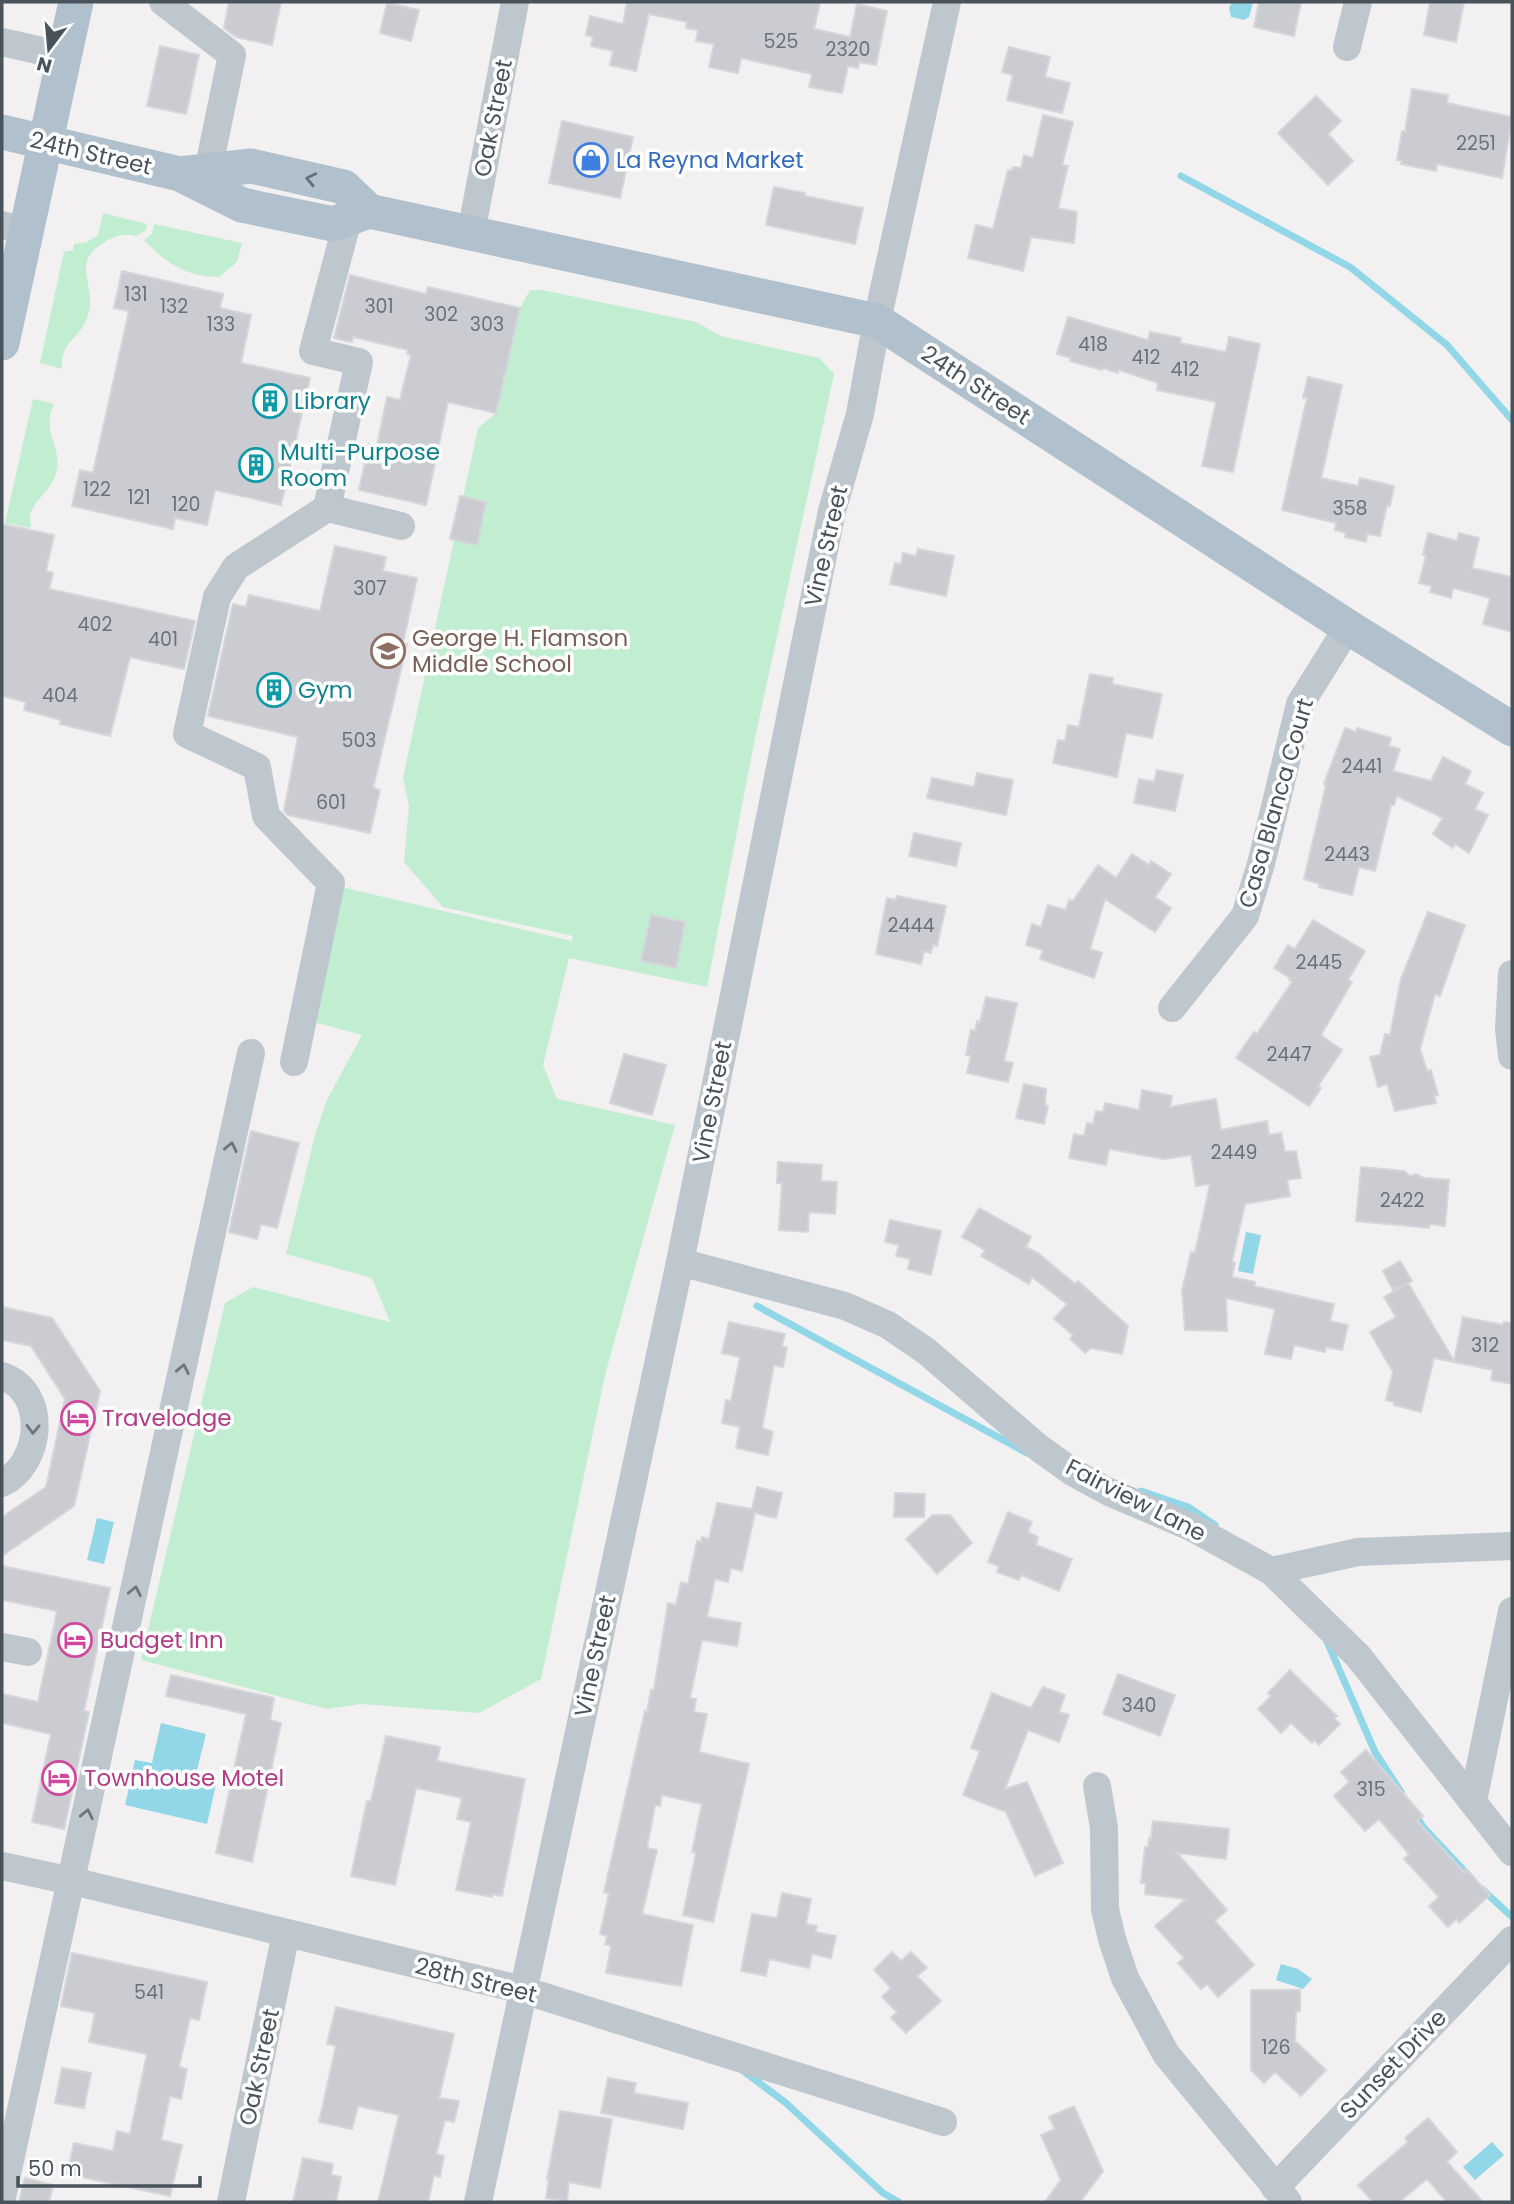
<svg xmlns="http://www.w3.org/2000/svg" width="1514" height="2204" font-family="Poppins,sans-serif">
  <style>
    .green { fill: #c1edd1 }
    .water { fill: #91d7e8 }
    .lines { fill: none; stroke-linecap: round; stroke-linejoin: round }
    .stream { stroke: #91d7e8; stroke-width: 7 }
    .building { fill: #caccd2; stroke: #d4d6db; stroke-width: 2 }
    .minor { stroke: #bfc7ce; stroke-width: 28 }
    .major { stroke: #b1c0cd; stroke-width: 35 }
    .oneway { stroke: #636e78 }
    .oneway2 { stroke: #6c767e }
    .labels { text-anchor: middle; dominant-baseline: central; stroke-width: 7; stroke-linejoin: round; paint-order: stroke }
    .number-label { font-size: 19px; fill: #69717a }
    .street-label { font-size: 23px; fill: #49535c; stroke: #fff }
    .shop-label { font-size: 23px; fill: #366cbe; stroke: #fff; text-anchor: start }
    .culture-label { font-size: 23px; fill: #0d838f; stroke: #fff; text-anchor: start }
    .education-label { font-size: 23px; fill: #785e54; stroke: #fff; text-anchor: start }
    .hotel-label { font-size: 23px; fill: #b23c85; stroke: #fff; text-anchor: start }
  </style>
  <rect width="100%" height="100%" fill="#f2f0f0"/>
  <!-- green -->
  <g class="green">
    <path d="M103 213 147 224 146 230 136 236C125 233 114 236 105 242 67 263 100 287 87 318 79 340 60 341 62 369L40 363 64 252 73 250 74 244 87 242 98 235Z"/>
    <path d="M154 224 242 243 237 262 219 277C184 276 168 264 144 240L152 234Z"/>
    <polygon points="530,290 542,290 696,322 721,336 819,358 834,374 756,733 707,987 569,958 543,1065 557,1099 675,1125 606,1371 541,1679 479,1713 361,1704 327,1709 141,1660 225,1303 253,1287 390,1322 372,1278 286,1254 315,1135 327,1100 362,1035 317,1023 314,1018 341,887 572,941 573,936 443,907 404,862 409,806 403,778 478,428 496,413 520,308"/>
    <path d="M33 399 54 404C41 431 61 444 57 469 54 490 31 501 30 517 30 520 31 524 31 528L5 523Z"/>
  </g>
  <!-- water -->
  <g class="water">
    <polygon points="1232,2 1253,2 1249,17 1244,20 1231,17 1229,8"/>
    <polygon points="1246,1232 1261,1235 1253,1274 1238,1271"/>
    <polygon points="97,1518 114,1522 104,1564 87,1560"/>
    <polygon points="161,1723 206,1734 196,1774 217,1780 207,1824 125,1805 135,1760 152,1763"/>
    <polygon points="1281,1964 1298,1969 1312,1979 1303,1989 1276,1980"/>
    <polygon points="1492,2142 1504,2155 1475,2180 1463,2167"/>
  </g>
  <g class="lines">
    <!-- stream -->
    <g class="stream">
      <polyline points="1181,176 1350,267 1447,345 1512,420"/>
      <polyline points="757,1306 1027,1453"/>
      <polyline points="1141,1491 1188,1507 1215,1525"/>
      <polyline points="1326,1639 1375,1752 1401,1792"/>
      <polyline points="1415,1813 1423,1827 1471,1878"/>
      <polyline points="1482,1889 1512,1917"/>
      <polyline points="742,2070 786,2103 883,2193 899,2202"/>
    </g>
  </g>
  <!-- building -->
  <g class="building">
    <polygon points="229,2 281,2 272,45 236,37 224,28"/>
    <polygon points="627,2 820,2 814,29 850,37 857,4 887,11 876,65 859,62 858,68 848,66 842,93 809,87 812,74 741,58 738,73 709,67 714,44 696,41 698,30 686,28 687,22 649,14 636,71 610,65 613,51 591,46 593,37 586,35 590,16 623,24"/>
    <polygon points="1259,2 1301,2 1294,36 1254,27"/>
    <polygon points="1430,2 1464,2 1456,42 1424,35"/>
    <polygon points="387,3 419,10 411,41 380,33"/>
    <polygon points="160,46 199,55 186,114 147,106"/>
    <polygon points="1009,47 1050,57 1045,77 1070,83 1062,113 1007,100 1013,75 1002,72"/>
    <polygon points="1412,89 1448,95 1447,103 1512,117 1502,178 1437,164 1436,171 1401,164 1402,161 1397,160 1402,131 1405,132"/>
    <polygon points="1316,96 1341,121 1328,134 1353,161 1328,185 1278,133"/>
    <polygon points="1043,115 1073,122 1062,165 1068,166 1058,208 1077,212 1074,243 1031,237 1023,271 968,258 976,225 993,229 1008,170 1012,171 1013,167 1021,168 1024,155 1033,158"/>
    <polygon points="562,121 633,137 620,198 549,183"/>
    <polygon points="774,187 805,193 805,196 863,208 855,244 766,225"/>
    <polygon points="122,271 223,294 220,308 251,315 241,363 310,378 281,505 215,490 207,525 175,518 173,529 72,506 80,470 93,473 129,311 114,308"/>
    <polygon points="350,275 426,294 428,287 520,308 496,413 448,402 426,505 359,490 369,444 377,446 387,397 400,400 411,355 407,354 408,350 353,337 352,342 334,338"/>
    <polygon points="1068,317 1148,340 1150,332 1181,338 1180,343 1226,352 1229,337 1260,344 1233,472 1202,466 1216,402 1157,390 1158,383 1119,370 1118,373 1103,368 1102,370 1070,361 1071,358 1057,354"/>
    <polygon points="1308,377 1342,385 1321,478 1358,486 1360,478 1394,486 1390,506 1387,505 1380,536 1367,534 1366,542 1345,537 1346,533 1335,530 1336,523 1282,510 1307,398 1303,398"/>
    <polygon points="460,496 486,502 477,545 450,539"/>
    <polygon points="2,524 54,535 46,571 53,573 49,589 195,621 184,669 130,657 110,736 60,724 61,720 24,710 26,702 2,696"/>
    <polygon points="1428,533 1457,541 1459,533 1479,538 1472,568 1512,577 1512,632 1483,624 1490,598 1453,588 1451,598 1430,592 1432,586 1419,583 1426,556 1423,555"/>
    <polygon points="335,546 386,557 383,571 417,578 403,643 407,644 373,788 380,790 370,833 288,815 284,811 298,737 208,716 233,604 246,607 249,595 320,611"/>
    <polygon points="918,549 954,556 946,596 890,584 895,563 901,564 903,553 916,556"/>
    <polygon points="1090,674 1113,678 1112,684 1162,694 1152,738 1126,733 1117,777 1053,763 1058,740 1065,741 1068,725 1079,727"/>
    <polygon points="1345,728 1356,732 1357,728 1391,738 1389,746 1400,749 1393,771 1431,781 1443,757 1471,771 1465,784 1483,793 1475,809 1488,815 1469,853 1455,844 1453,848 1433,834 1443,818 1397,796 1394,805 1391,805 1375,871 1359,867 1352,895 1319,887 1320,884 1304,879 1326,785 1324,784"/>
    <polygon points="1157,770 1183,775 1175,811 1134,803 1139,779 1154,782"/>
    <polygon points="977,773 1013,780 1006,815 927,798 932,778 974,787"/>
    <polygon points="914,833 961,843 956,866 909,856"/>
    <polygon points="1132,854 1149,865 1151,861 1171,874 1155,897 1171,908 1155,932 1105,899 1090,949 1102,953 1094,978 1040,959 1043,950 1026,945 1032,924 1041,927 1048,905 1066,910 1069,900 1073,901 1098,865 1116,878"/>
    <polygon points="897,896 946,906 937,946 933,945 931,953 924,951 921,964 876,954 887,898 896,900"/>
    <polygon points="1428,912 1465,925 1440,996 1435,994 1420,1049 1427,1071 1431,1070 1438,1095 1434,1096 1436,1103 1395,1111 1387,1084 1378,1087 1370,1057 1380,1055 1385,1034 1390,1035 1401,979"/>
    <polygon points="651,915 685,922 676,968 641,961"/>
    <polygon points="1313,920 1365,951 1348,980 1352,982 1321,1035 1342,1050 1318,1086 1321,1088 1309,1106 1236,1058 1254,1032 1257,1034 1292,982 1289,980 1290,978 1274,968 1288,945 1295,949"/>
    <polygon points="986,997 1017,1003 1004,1061 1013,1063 1008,1082 967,1073 971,1056 966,1055 971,1030 975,1031 977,1021 980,1022"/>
    <polygon points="624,1054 666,1065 652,1115 610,1103"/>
    <polygon points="1024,1084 1046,1089 1045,1105 1048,1106 1044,1124 1016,1118"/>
    <polygon points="1142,1090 1172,1096 1170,1107 1216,1099 1221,1130 1267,1121 1269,1135 1281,1133 1285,1152 1296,1151 1301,1178 1287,1180 1290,1196 1245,1204 1232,1262 1235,1263 1232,1277 1255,1282 1254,1286 1334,1304 1330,1321 1348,1325 1342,1350 1326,1347 1325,1352 1294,1345 1291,1359 1265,1354 1275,1309 1226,1298 1227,1331 1185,1330 1182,1291 1191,1252 1195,1253 1210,1184 1196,1186 1191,1155 1164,1159 1109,1149 1106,1165 1069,1158 1074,1134 1084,1136 1087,1123 1093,1124 1096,1111 1103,1112 1105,1103 1139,1110"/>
    <polygon points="251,1131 299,1143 277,1228 261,1224 257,1239 229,1232"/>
    <polygon points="778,1162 822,1165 821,1181 837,1182 835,1214 809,1212 808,1232 779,1230 782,1183 777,1183"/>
    <polygon points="1361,1167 1404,1171 1410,1176 1416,1174 1424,1178 1449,1180 1445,1226 1430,1224 1429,1228 1356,1221"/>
    <polygon points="979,1208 1031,1237 1026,1247 1038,1253 1075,1284 1078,1281 1128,1326 1122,1354 1091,1348 1085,1353 1070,1339 1073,1335 1054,1319 1067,1304 1032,1277 1029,1284 981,1256 985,1250 962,1237"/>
    <polygon points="890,1220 941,1231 931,1275 908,1269 910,1259 896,1256 899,1245 885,1242"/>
    <polygon points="1400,1261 1412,1281 1408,1283 1454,1361 1463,1317 1503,1325 1504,1322 1512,1323 1512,1384 1491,1380 1493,1370 1434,1358 1421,1412 1394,1405 1394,1402 1386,1400 1393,1372 1370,1332 1396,1317 1384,1297 1406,1284 1393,1290 1383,1271"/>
    <polygon points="2,1307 52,1318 100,1391 74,1506 2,1556 2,1517 46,1487 65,1399 31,1346 2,1340"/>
    <polygon points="729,1322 785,1334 782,1346 787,1348 783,1367 774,1365 762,1428 773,1432 768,1455 736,1448 740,1427 722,1423 726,1400 731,1401 740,1357 722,1353"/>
    <polygon points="757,1487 782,1493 776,1518 755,1513 742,1571 731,1568 728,1582 715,1579 707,1617 741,1623 737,1646 702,1640 690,1698 696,1699 694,1712 707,1714 699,1752 749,1764 713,1922 683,1915 696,1853 692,1852 702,1804 662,1795 660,1806 655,1805 647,1848 657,1850 642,1914 693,1925 681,1986 606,1973 611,1946 605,1944 607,1936 600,1934 609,1893 604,1892 645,1711 647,1712 651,1690 654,1690 668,1603 676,1605 681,1582 688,1584 697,1541 701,1542 702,1537 709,1539 717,1503 752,1509"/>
    <polygon points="895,1493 925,1494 924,1517 894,1517"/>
    <polygon points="1008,1512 1032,1522 1028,1532 1038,1537 1036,1545 1072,1559 1059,1591 1021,1575 1019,1580 997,1572 999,1566 988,1562"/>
    <polygon points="933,1515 950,1515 972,1543 937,1574 906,1539"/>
    <polygon points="2,1566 110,1588 84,1711 89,1712 64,1829 32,1822 51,1734 2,1723 2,1694 38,1702 57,1611 2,1600"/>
    <polygon points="1290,1670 1337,1716 1334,1718 1340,1724 1319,1745 1314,1740 1312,1743 1291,1723 1281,1733 1258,1709 1271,1696 1268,1693"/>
    <polygon points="1118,1674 1175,1695 1160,1736 1103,1714"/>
    <polygon points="171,1675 274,1698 270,1720 281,1723 252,1862 216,1853 246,1714 166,1696"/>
    <polygon points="1043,1687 1065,1695 1059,1712 1069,1715 1059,1742 1028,1730 1005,1789 1027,1782 1063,1863 1035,1876 1006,1812 963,1795 980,1751 971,1748 992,1693 1031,1708"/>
    <polygon points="386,1736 440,1747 437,1761 525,1779 502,1896 492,1894 492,1897 456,1890 471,1822 457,1819 462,1798 416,1788 395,1885 351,1876 367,1801 371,1801"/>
    <polygon points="1366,1750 1423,1816 1417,1821 1464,1872 1466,1869 1490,1895 1459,1923 1456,1919 1448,1927 1429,1906 1439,1897 1404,1859 1409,1854 1379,1819 1365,1831 1334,1796 1349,1782 1341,1772"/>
    <polygon points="1153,1821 1229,1829 1226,1859 1177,1853 1227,1910 1215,1921 1254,1965 1218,1997 1207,1984 1201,1989 1178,1963 1184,1958 1155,1926 1186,1899 1145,1894 1146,1883 1141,1883 1145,1847 1148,1847 1149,1838 1151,1839"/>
    <polygon points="782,1893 811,1899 806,1924 817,1926 815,1932 836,1936 831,1958 812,1954 809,1968 769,1959 766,1976 741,1971 752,1914 777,1918"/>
    <polygon points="892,1952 901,1961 911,1952 927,1968 917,1976 941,2001 906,2033 891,2018 897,2012 882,1997 891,1988 874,1970"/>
    <polygon points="72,1953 207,1982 199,2020 190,2018 179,2067 187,2069 181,2099 170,2096 161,2140 182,2145 170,2196 67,2174 74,2143 113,2151 117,2131 130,2134 147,2054 89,2042 95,2013 61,2006"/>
    <polygon points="1251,1990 1300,1990 1300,2011 1296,2012 1295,2041 1326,2070 1301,2096 1275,2072 1264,2083 1251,2070"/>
    <polygon points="336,2007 454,2034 439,2098 459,2101 454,2122 445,2120 436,2154 444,2156 440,2177 434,2175 428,2202 378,2202 399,2115 358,2106 352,2129 319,2122 336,2046 327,2044"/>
    <polygon points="62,2068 91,2073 84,2108 55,2103"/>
    <polygon points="608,2078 636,2083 634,2093 688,2103 683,2129 601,2113"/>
    <polygon points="1074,2106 1103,2171 1080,2202 1045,2202 1061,2180 1041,2135 1055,2129 1049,2117"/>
    <polygon points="560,2111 612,2119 600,2188 569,2182 567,2201 546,2198 549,2179 547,2179"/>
    <polygon points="1428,2118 1457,2152 1447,2162 1483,2202 1447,2202 1427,2179 1399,2202 1373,2202 1358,2185 1408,2142 1405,2138"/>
    <polygon points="303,2158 333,2164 331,2175 341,2177 336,2202 293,2202"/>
    <polygon points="25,2178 53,2185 49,2202 19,2202"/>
  </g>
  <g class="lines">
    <!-- minor -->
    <g class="minor">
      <polyline points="163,2 232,55 208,171"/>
      <polyline points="2,42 64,56"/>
      <polyline points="1347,47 1358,2"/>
      <polyline points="348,219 313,351 359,362 327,508 401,526"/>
      <polyline points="2,225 26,231"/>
      <polyline points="471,233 515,2"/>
      <polyline points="1172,1008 1245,916 1261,864 1300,704 1348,627"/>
      <polyline points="1512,1056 1509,1029 1512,974"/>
      <polyline points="294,1062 331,883 266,816 257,767 187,734 217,597 236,567 327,508"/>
      <polyline points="680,1262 845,1306 888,1325 926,1351 1039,1448 1074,1473 1109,1492 1191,1527 1271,1571 1358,1656 1512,1852"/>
      <path d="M2 1376C49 1392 42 1464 2 1483"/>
      <polyline points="1271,1571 1358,1552 1512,1546"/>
      <polyline points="2,1647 28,1652"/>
      <polyline points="1097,1786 1104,1828 1105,1909 1112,1939 1125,1978 1166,2054 1288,2202"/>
      <polyline points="1473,1801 1512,1611"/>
      <polyline points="2,1866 72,1881 523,1990 943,2122"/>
      <polyline points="1275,2188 1512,1940"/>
      <polyline points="2,2197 251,1053"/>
      <polyline points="231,2202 286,1933"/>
      <polyline points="478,2202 680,1262 832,511 860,414 877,321 947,2"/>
    </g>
    <!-- major -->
    <g class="major">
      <polyline points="2,132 180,174 242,205 333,224 369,211"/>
      <polyline points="180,174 251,166 344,187 369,211 877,321 1348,627 1512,729"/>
      <polyline points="2,343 76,2"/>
    </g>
  </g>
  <!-- one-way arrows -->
  <defs><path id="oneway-chevron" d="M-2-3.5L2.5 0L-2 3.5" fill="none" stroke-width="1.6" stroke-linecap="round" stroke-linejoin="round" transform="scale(1.75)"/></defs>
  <use class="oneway" href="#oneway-chevron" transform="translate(311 179) rotate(-167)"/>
  <g class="oneway2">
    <use href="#oneway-chevron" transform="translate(231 1147) rotate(-78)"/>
    <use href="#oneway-chevron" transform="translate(183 1369) rotate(-78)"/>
    <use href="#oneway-chevron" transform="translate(33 1429) rotate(92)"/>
    <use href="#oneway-chevron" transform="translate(135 1591) rotate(-78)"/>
    <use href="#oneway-chevron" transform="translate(87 1814) rotate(-78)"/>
  </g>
  <!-- icons -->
  <defs>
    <g id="shop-ring" transform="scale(1.75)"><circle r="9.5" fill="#fff" stroke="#3f7fe0" stroke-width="1.5"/><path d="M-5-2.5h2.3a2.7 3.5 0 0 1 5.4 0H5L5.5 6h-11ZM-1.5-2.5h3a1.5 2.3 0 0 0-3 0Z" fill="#3f7fe0"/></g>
    <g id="building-ring" transform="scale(1.75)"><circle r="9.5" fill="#fff" stroke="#0f9aa8" stroke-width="1.5"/><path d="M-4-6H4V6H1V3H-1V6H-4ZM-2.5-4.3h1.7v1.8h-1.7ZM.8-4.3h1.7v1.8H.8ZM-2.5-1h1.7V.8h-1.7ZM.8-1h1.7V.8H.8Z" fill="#0f9aa8"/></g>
    <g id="school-ring" transform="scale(1.75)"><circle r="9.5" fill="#fff" stroke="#8d6e63" stroke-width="1.5"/><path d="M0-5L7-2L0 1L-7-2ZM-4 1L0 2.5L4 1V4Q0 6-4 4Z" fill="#8d6e63"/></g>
    <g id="hotel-ring" transform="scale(1.75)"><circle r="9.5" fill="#fff" stroke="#d1479c" stroke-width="1.5"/><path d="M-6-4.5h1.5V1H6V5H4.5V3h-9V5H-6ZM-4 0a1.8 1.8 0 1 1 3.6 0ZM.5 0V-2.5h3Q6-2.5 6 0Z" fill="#d1479c"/></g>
  </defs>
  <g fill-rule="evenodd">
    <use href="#shop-ring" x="591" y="160"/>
    <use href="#building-ring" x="270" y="401"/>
    <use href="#building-ring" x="256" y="465"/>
    <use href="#school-ring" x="388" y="651"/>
    <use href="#building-ring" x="274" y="690"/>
    <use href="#hotel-ring" x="78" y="1418"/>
    <use href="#hotel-ring" x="75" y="1640"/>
    <use href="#hotel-ring" x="59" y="1778"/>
  </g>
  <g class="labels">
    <!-- number labels -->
    <g class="number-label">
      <text x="781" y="41">525</text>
      <text x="848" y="49">2320</text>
      <text x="1476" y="143">2251</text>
      <text x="136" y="294">131</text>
      <text x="174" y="306">132</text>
      <text x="379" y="306">301</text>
      <text x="441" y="314">302</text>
      <text x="221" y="324">133</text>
      <text x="487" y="324">303</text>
      <text x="1093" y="344">418</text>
      <text x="1146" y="357">412</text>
      <text x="1185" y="369">412</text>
      <text x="97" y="489">122</text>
      <text x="139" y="497">121</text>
      <text x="186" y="504">120</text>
      <text x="1350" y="508">358</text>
      <text x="370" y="588">307</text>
      <text x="95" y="624">402</text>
      <text x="163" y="639">401</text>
      <text x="60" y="695">404</text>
      <text x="359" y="740">503</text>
      <text x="1362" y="766">2441</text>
      <text x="331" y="802">601</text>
      <text x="1347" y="854">2443</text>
      <text x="911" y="925">2444</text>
      <text x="1319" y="962">2445</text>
      <text x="1289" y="1054">2447</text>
      <text x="1234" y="1152">2449</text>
      <text x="1402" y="1200">2422</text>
      <text x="1485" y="1345">312</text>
      <text x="1139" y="1705">340</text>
      <text x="1371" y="1789">315</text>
      <text x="149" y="1992">541</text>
      <text x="1276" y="2047">126</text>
    </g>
    <!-- street labels -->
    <g class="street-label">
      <text transform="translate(493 118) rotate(-79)">Oak Street</text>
      <text transform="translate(91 153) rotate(13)">24th Street</text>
      <text transform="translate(976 385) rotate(33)">24th Street</text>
      <text transform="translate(826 546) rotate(-77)">Vine Street</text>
      <text transform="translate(1276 803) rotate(-74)">Casa Blanca Court</text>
      <text transform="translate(712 1102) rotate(-79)">Vine Street</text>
      <text transform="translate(1136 1500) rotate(27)">Fairview Lane</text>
      <text transform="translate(595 1656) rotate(-78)">Vine Street</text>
      <text transform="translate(476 1980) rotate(14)">28th Street</text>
      <text transform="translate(1393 2064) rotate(-46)">Sunset Drive</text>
      <text transform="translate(259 2067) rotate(-78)">Oak Street</text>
    </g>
    <!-- shop labels -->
    <g class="shop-label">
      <text x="616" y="160">La Reyna Market</text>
    </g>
    <!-- culture labels -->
    <g class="culture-label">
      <text x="294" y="401">Library</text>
      <text x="280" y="452">Multi-Purpose<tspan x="280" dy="26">Room</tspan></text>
      <text x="298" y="690">Gym</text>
    </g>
    <!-- education labels -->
    <g class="education-label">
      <text x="412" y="638">George H. Flamson<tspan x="412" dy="26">Middle School</tspan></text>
    </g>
    <!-- hotel labels -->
    <g class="hotel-label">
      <text x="102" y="1418">Travelodge</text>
      <text x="100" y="1640">Budget Inn</text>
      <text x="84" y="1778">Townhouse Motel</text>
    </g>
  </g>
  <!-- border -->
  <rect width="1514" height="2204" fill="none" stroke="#49535c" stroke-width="7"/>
  <!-- north arrow -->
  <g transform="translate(49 49) rotate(196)" stroke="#ffffff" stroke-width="5" paint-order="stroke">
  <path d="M0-5L12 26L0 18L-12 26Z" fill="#49535c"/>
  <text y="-10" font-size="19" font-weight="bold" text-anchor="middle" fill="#49535c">N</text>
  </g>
  <!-- scale -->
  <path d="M18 2176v10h182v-10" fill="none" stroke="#49535c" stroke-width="3.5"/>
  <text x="28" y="2176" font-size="21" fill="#49535c" stroke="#ffffff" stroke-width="5" paint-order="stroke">50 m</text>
</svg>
